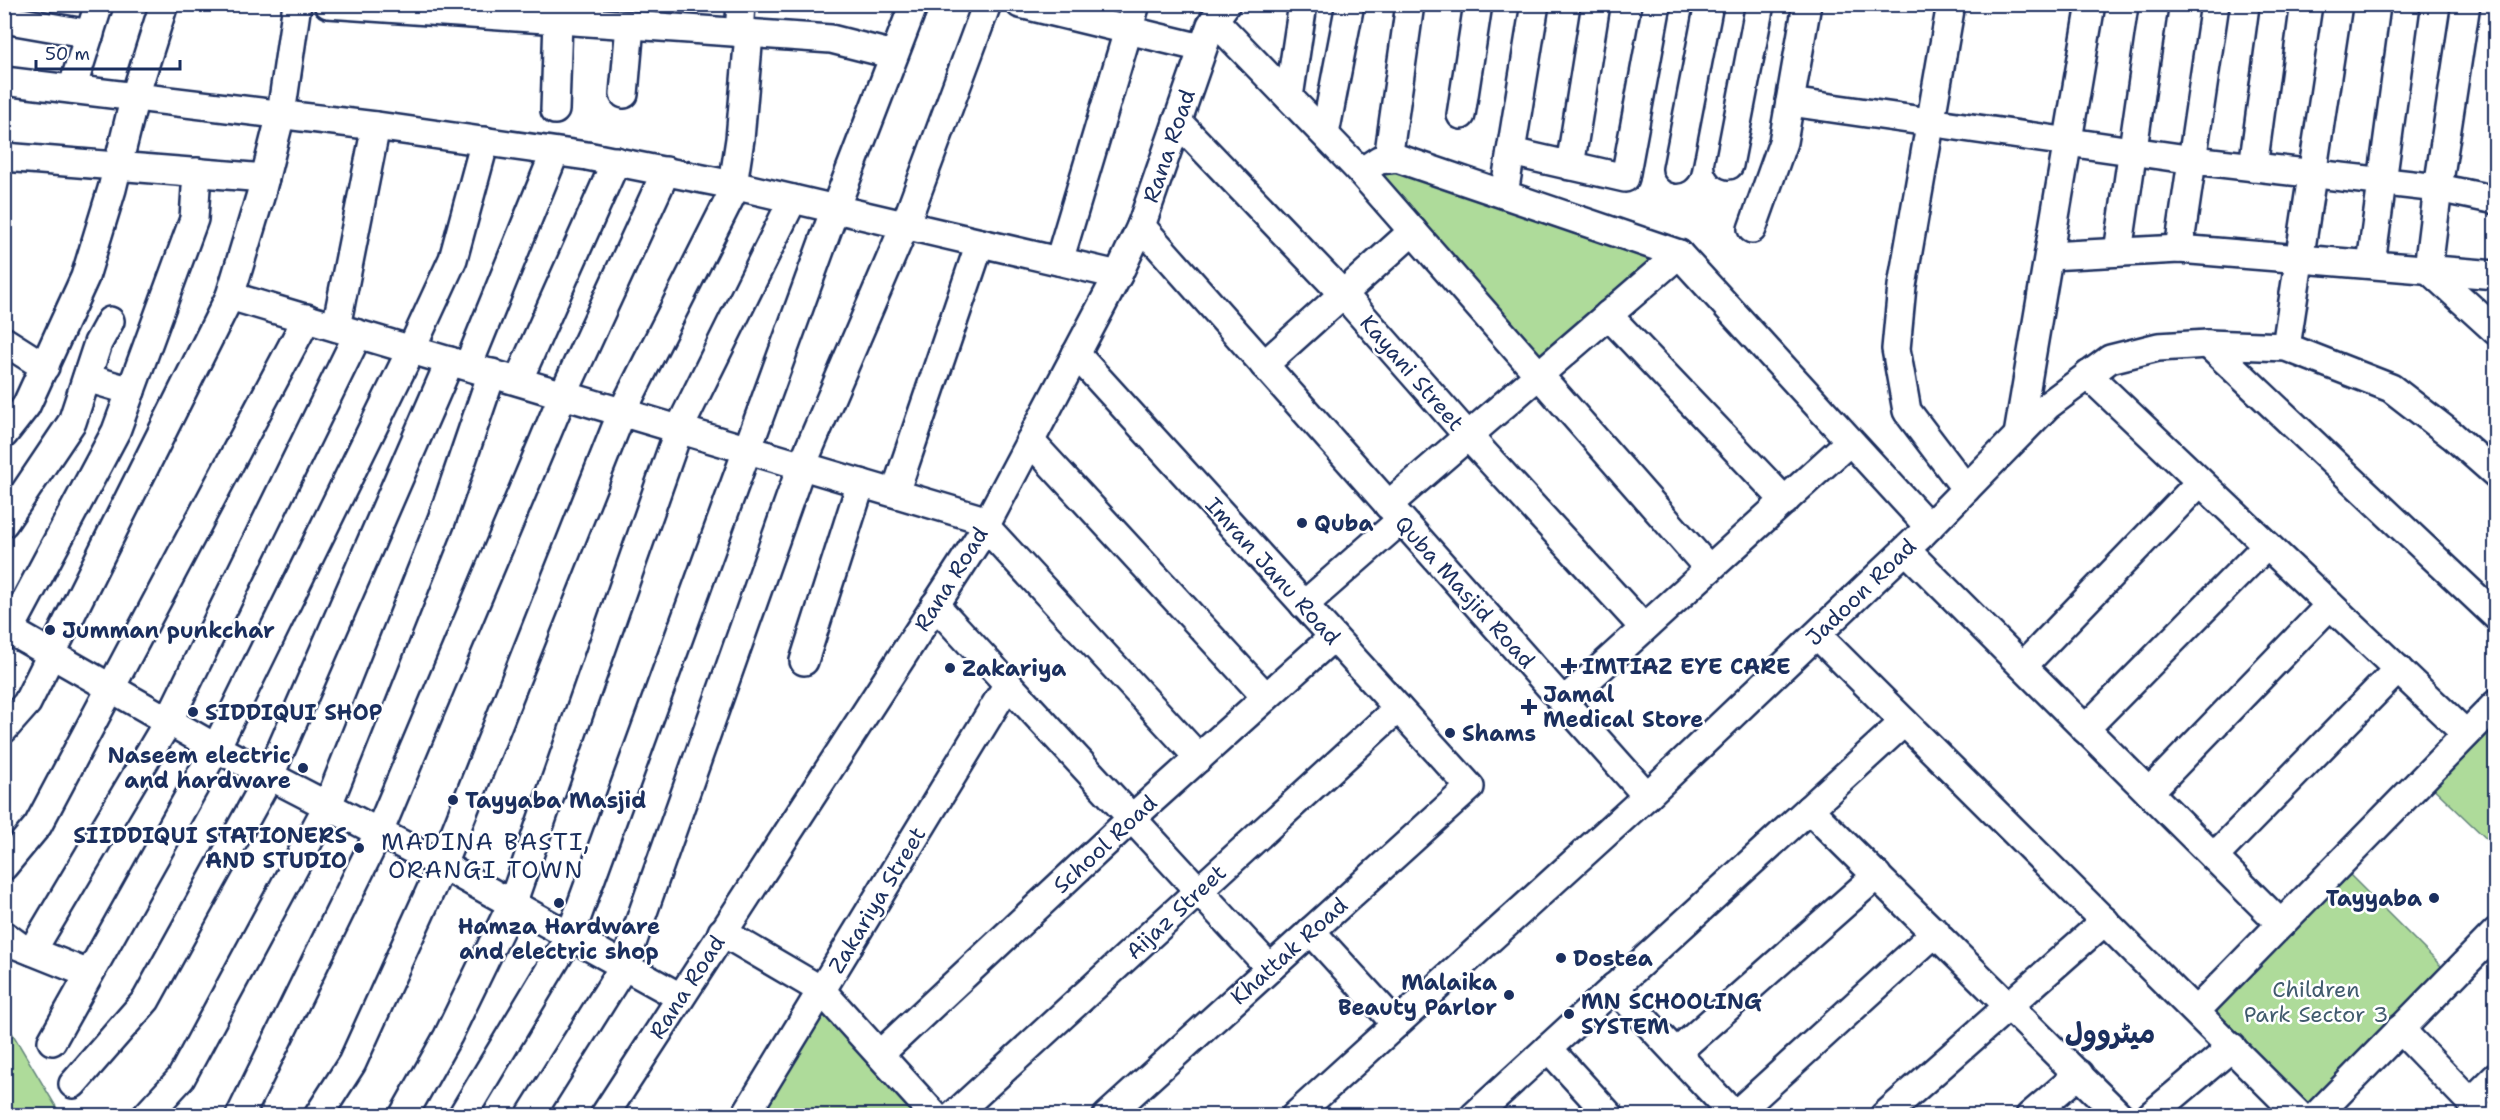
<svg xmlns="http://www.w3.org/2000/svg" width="2500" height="1120" font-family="'Shantell Sans','Playpen Sans Arabic',sans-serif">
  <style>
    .green { fill: #aedb9a; stroke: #64857c; stroke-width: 1.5 }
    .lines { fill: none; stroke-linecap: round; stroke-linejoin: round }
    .minor-casing { stroke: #1b2f5e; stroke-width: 32 }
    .minor { stroke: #fff; stroke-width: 27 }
    .poi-dot { fill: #1b2f5e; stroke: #fff; stroke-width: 2 }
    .labels { text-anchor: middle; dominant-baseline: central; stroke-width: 5; stroke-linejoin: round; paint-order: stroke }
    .street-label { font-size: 22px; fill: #1b2f5e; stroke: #fff }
    .poi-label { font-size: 22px; font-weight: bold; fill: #1b2f5e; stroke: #fff; text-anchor: start }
    .park-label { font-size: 22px; fill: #405a6d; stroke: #fff }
    .neighbourhood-label { font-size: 24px; letter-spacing: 1.5px; fill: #1b2f5e; stroke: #fff }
    .district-label { font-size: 28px; font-weight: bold; fill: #1b2f5e; stroke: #fff }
  </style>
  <rect width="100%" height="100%" fill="#fff"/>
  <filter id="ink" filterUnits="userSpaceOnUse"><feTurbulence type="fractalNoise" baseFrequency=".0167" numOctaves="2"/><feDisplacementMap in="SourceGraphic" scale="12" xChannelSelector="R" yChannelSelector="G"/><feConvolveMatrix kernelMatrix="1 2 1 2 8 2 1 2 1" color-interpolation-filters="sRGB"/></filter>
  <g filter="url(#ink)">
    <!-- green -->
    <g class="green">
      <polygon points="1379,160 1679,254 1540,373 1361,172"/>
      <polygon points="2495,704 2495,847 2423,778"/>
      <polygon points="2340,865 2451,976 2316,1115 2196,1011"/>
      <polygon points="817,998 930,1116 745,1116"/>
      <polygon points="4,1021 5,1021 61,1115 5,1115"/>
    </g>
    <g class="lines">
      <!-- minor casing -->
      <g class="minor-casing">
        <g id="minor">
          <polyline points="328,4 831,39 894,55"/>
          <polyline points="1020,4 1202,48"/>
          <polyline points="1951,4 1902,286 1896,349 1907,411 1966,489"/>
          <polyline points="2466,4 2438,188 2428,269 2496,331"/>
          <polyline points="4,19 90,34"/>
          <polyline points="1214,20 1361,172 1709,569"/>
          <polyline points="739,33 741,4"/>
          <polyline points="4,81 376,126 587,156 733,185 1118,275"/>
          <polyline points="72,89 99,4"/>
          <polyline points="624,94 630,25"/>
          <polyline points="1289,97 1303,4"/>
          <polyline points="1790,102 2194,160 2438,188 2496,200"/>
          <polyline points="555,110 558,20"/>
          <polyline points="1461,115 1478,4"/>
          <polyline points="1177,121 1343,294 1468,436 1644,628"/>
          <polyline points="1325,134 1350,4"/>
          <polyline points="1511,152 1625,178 1657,4"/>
          <polyline points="4,157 265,178"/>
          <polyline points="1388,159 1410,4"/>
          <polyline points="1729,165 1760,4"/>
          <polyline points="1570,166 1596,4"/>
          <polyline points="2253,167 2275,4"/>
          <polyline points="1677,169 1709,4"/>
          <polyline points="1361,172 1379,160 1397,158 1679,254 1929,527"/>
          <polyline points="733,185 740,139 749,34"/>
          <polyline points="1504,194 1535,4"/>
          <polyline points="1141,226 1647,796"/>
          <polyline points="1752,229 1783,142 1807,4"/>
          <polyline points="2179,249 2215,4"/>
          <polyline points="2118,252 2154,4"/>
          <polyline points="2049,256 2179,249 2496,275"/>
          <polyline points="1059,261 1136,4"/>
          <polyline points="2371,264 2406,4"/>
          <polyline points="230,296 988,521"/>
          <polyline points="1608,315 1785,501"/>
          <polyline points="336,327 376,126"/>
          <polyline points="4,341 45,367"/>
          <polyline points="2208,344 2496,616"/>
          <polyline points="2286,347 2338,4"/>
          <polyline points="1076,354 1470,787 1107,1116"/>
          <polyline points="1264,365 1413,231"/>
          <polyline points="468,366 555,152"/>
          <polyline points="2088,375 2466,734"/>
          <polyline points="87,378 131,391"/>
          <polyline points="518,381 616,161"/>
          <polyline points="4,434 26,406 85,277 112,189 135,96 164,4"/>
          <polyline points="2018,435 2091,4"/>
          <polyline points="1030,441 1266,697"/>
          <polyline points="895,493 980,243"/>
          <polyline points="1388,505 1679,254"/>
          <polyline points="4,523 72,422 98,343 110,321"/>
          <polyline points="985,526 1199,758"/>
          <polyline points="1906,550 2281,924"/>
          <polyline points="935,605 1270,968"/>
          <polyline points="1304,605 1401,520"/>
          <polyline points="4,627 216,748 442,865 680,997"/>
          <polyline points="4,635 10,630 116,431 194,219 197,172"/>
          <polyline points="1817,635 2300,1116"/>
          <polyline points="804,661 861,483"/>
          <polyline points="2023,666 2200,482"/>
          <polyline points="1563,702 1849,442"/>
          <polyline points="4,729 27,703 230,296 260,197 281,114 297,4"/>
          <polyline points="2085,729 2267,545"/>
          <polyline points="2149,792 2330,605"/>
          <polyline points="1809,809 2120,1116"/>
          <polyline points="2214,857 2398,669"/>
          <polyline points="4,866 38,825 307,318"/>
          <polyline points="1311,931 1396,1024"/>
          <polyline points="722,932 821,990 935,1116"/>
          <polyline points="4,935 19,946 89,974"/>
          <polyline points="32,951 169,720 358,334"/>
          <polyline points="1614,987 1735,1116"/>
          <polyline points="2196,1011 2496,704"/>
          <polyline points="2400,1029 2484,1116"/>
          <polyline points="52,1041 216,748 411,350 453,259 485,141"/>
          <polyline points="1548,1048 1610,1116"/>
          <polyline points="1676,1053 1877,875"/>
          <polyline points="880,1054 1132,818 1333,637"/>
          <polyline points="73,1084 146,1000 270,775 450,361"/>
          <polyline points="2471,1102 2496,1077"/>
          <polyline points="1735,1115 1936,932"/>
          <polyline points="146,1116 181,1078 328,805 442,519 492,373"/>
          <polyline points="240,1116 379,832 563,395 666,171"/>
          <polyline points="318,1116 352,1063 442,865 622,412 736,186"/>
          <polyline points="403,1116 448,1036 512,904 679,429 793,199"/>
          <polyline points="462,1116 570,936 835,209 914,4"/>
          <polyline points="530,1116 624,966 800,470 905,225 987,4"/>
          <polyline points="604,1116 979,538 1118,275 1141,226 1211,25 1226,4"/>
          <polyline points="745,1116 1008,684"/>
          <polyline points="953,1116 1398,708"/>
          <polyline points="1295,1116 1647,796 1919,537 2047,406 2110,359 2158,347 2208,344 2286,347 2391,388 2453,436 2496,474"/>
          <polyline points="1474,1116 1904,722"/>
          <polyline points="1884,1116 2105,921"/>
          <polyline points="2030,1116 2079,1074"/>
          <polyline points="2150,1116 2232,1047"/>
          <polyline points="2316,1116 2496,932"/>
        </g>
      </g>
      <!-- minor -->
      <use href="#minor" class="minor"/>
    </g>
  </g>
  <!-- markers -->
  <g class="poi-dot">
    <circle cx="1302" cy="523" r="6"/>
    <circle cx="50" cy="630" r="6"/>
    <path d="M1566 657h6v6h6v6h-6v6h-6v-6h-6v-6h6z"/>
    <circle cx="950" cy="668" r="6"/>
    <path d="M1526 698h6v6h6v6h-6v6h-6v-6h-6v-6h6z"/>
    <circle cx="193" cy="712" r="6"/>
    <circle cx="1450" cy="733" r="6"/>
    <circle cx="303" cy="768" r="6"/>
    <circle cx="453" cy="800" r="6"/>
    <circle cx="359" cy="848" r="6"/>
    <circle cx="2434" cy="898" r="6"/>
    <circle cx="559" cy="903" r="6"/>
    <circle cx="1561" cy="958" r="6"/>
    <circle cx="1509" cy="995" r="6"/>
    <circle cx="1569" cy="1014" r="6"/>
  </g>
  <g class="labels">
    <!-- street labels -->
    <g class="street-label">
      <text transform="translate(1169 146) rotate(-71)">Rana Road</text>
      <text transform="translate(1412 373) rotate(49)">Kayani Street</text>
      <text transform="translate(1273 571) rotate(48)">Imran Janu Road</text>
      <text transform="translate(951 579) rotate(-58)">Rana Road</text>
      <text transform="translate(1465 592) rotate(48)">Quba Masjid Road</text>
      <text transform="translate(1861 592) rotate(-44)">Jadoon Road</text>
      <text transform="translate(1105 844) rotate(-43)">School Road</text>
      <text transform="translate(877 900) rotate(-59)">Zakariya Street</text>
      <text transform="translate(1176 912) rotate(-43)">Aijaz Street</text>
      <text transform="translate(1289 951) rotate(-42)">Khattak Road</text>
      <text transform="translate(687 987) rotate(-57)">Rana Road</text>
    </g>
    <!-- poi labels -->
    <g class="poi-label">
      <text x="1314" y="523">Quba</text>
      <text x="62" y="630">Jumman punkchar</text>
      <text x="1582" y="666">IMTIAZ EYE CARE</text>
      <text x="962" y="668">Zakariya</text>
      <text x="1543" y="694">Jamal<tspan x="1543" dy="25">Medical Store</tspan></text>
      <text x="205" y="712">SIDDIQUI SHOP</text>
      <text x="1462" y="733">Shams</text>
      <text x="291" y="755" text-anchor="end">Naseem electric<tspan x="291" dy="25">and hardware</tspan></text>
      <text x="465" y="800">Tayyaba Masjid</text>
      <text x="347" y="835" text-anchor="end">SIIDDIQUI STATIONERS<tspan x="347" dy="25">AND STUDIO</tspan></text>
      <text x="2422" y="898" text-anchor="end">Tayyaba</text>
      <text x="559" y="926" text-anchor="middle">Hamza Hardware<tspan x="559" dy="25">and electric shop</tspan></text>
      <text x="1573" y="958">Dostea</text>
      <text x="1497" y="982" text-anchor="end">Malaika<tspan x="1497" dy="25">Beauty Parlor</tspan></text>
      <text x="1581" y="1001">MN SCHOOLING<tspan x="1581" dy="25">SYSTEM</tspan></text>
    </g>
    <!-- park labels -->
    <g class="park-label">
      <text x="2316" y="989">Children<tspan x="2316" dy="25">Park Sector 3</tspan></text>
    </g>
    <!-- neighbourhood labels -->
    <g class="neighbourhood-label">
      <text x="486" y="842">MADINA BASTI,<tspan x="486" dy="28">ORANGI TOWN</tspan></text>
    </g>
    <!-- district labels -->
    <g class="district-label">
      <text x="2110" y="1033">میٹروول</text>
    </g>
  </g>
  <!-- margin -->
  <rect width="2500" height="1120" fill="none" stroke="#fff" stroke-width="24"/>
  <rect x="12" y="12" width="2476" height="1096" fill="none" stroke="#1b2f5e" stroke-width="2" filter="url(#ink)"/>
  <!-- scale -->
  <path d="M36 60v9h144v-9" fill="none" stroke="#1b2f5e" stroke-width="3"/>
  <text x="45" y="60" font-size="18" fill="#1b2f5e" stroke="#ffffff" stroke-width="4.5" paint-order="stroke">50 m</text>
</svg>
